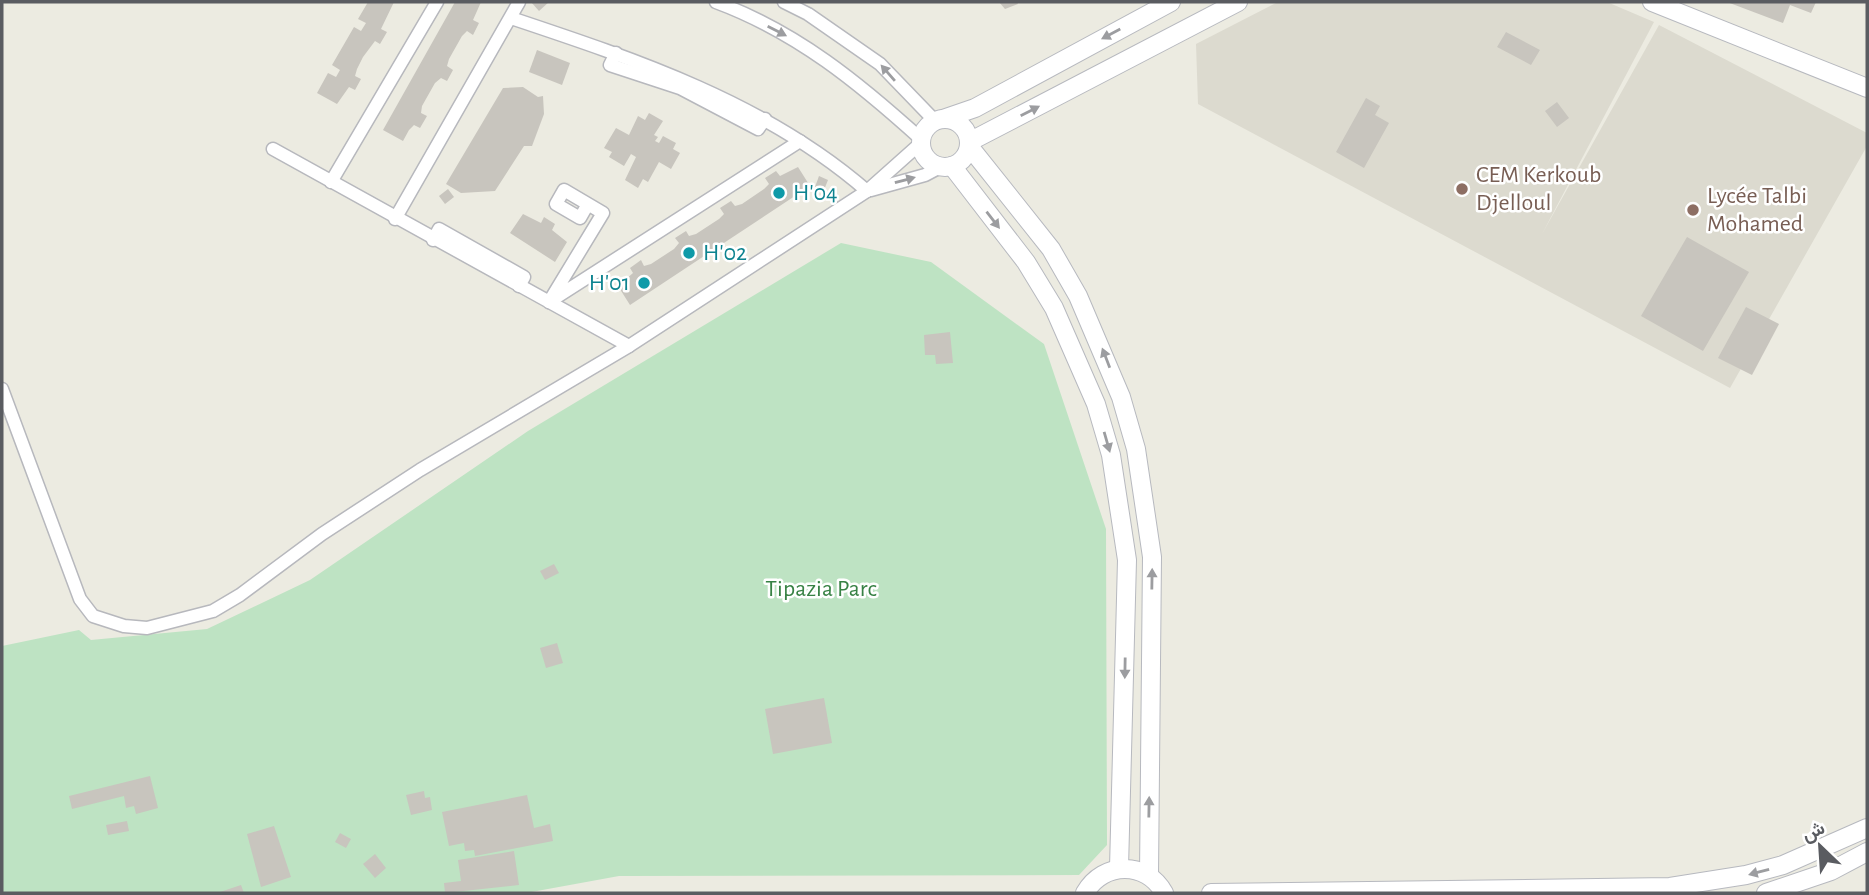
<svg xmlns="http://www.w3.org/2000/svg" width="1869" height="895" font-family="'Alegreya Sans',Vazirmatn,sans-serif">
  <style>
    .education { fill: #dcdacf }
    .green { fill: #bee3c3 }
    .building { fill: #c8c5be }
    .lines { fill: none; stroke-linecap: round; stroke-linejoin: round }
    .street-casing { stroke: #b7b8bd; stroke-width: 15 }
    .secondary-casing { stroke: #b7b9bf; stroke-width: 20 }
    .street { stroke: #fff; stroke-width: 12 }
    .secondary { stroke: #fff; stroke-width: 18 }
    .oneway { fill: #9c9da0 }
    .education-dot { fill: #8d6e63; stroke: #fff; stroke-width: 2.5 }
    .culture-dot { fill: #0f9aa8; stroke: #fff; stroke-width: 2.5 }
    .labels { text-anchor: middle; dominant-baseline: central; stroke-width: 5; stroke-linejoin: round; paint-order: stroke }
    .education-label { font-size: 24px; fill: #785e54; stroke: #fff; text-anchor: start }
    .culture-label { font-size: 24px; fill: #0d838f; stroke: #fff; text-anchor: start }
    .park-label { font-size: 24px; fill: #388245; stroke: #fff }
  </style>
  <rect width="100%" height="100%" fill="#ecebe1"/>
  <!-- education -->
  <polygon class="education" points="1278,2 1607,2 1654,22 1542,234 1659,25 1867,133 1867,146 1730,388 1198,104 1196,44"/>
  <!-- green -->
  <polygon class="green" points="841,243 931,262 1044,344 1106,529 1107,845 1079,875 619,876 526,893 2,893 2,646 79,630 91,640 207,629 310,580 528,431"/>
  <!-- building -->
  <g class="building">
    <polygon points="368,2 394,2 381,29 387,32 380,44 375,41 363,57 357,69 355,76 361,79 355,90 349,87 337,104 317,93 328,73 336,77 340,70 332,65 354,27 361,31 366,23 358,19"/>
    <polygon points="455,2 481,2 473,20 479,23 473,35 467,31 462,36 449,59 447,66 453,70 447,81 441,78 435,83 422,106 421,113 427,116 420,128 414,125 409,130 403,141 383,130"/>
    <polygon points="531,2 549,2 539,11"/>
    <polygon points="999,2 1017,2 1018,4 1005,9"/>
    <polygon points="1727,2 1816,2 1811,13 1790,5 1783,23"/>
    <polygon points="1506,32 1540,50 1531,65 1497,47"/>
    <polygon points="537,50 570,63 562,85 529,72"/>
    <polygon points="523,87 538,97 543,96 544,114 532,146 524,146 495,191 461,193 446,184 503,88"/>
    <polygon points="1366,98 1380,106 1375,115 1389,123 1364,168 1336,152"/>
    <polygon points="1557,102 1569,118 1557,127 1545,111"/>
    <polygon points="649,113 663,121 654,135 658,137 655,141 659,143 663,136 676,143 673,149 680,153 671,169 659,162 648,182 643,179 638,188 625,180 636,157 631,154 624,166 609,157 612,152 604,148 616,128 629,135 638,116 645,120"/>
    <polygon points="798,167 810,186 630,305 618,286 633,273 630,268 641,260 644,266 651,264 674,249 679,243 675,238 686,231 689,236 696,234 719,219 724,214 720,208 731,201 735,206 742,204 764,189 769,184 765,178 776,171 780,176"/>
    <polygon points="819,176 828,180 824,190 815,187"/>
    <polygon points="448,189 454,197 445,204 439,196"/>
    <polygon points="523,214 541,223 544,217 555,224 552,230 567,242 555,262 510,233"/>
    <polygon points="1687,237 1749,272 1703,351 1641,316"/>
    <polygon points="1746,307 1779,324 1752,375 1718,358"/>
    <polygon points="950,332 953,363 936,364 935,355 925,355 924,335"/>
    <polygon points="554,564 559,573 545,580 540,571"/>
    <polygon points="557,643 563,663 546,668 540,648"/>
    <polygon points="824,698 832,743 773,754 765,709"/>
    <polygon points="150,776 158,808 136,814 134,806 126,808 124,796 72,809 69,796"/>
    <polygon points="424,791 425,798 430,797 432,810 411,815 406,795"/>
    <polygon points="527,795 534,828 550,824 553,841 475,856 474,850 465,851 464,843 449,846 442,812"/>
    <polygon points="127,821 129,831 108,835 106,825"/>
    <polygon points="274,826 291,877 261,887 247,834"/>
    <polygon points="340,833 351,839 346,848 335,842"/>
    <polygon points="514,851 519,885 445,893 444,883 461,881 458,860"/>
    <polygon points="375,854 386,868 375,878 363,864"/>
    <polygon points="241,885 244,893 217,893"/>
  </g>
  <g class="lines">
    <!-- street casing -->
    <g class="street-casing">
      <g id="street">
        <path d="M716 2C797 32 859 83 922 140"/>
        <polyline points="784,2 808,14 880,64 936,122"/>
        <path d="M511 18C637 60 766 103 867 191"/>
        <polyline points="616,53 610,65 680,88 758,129 765,119"/>
        <polyline points="273,149 629,346"/>
        <polyline points="331,182 437,2"/>
        <polyline points="871,190 925,175 942,166"/>
        <polyline points="588,204 580,218 556,204 564,190 603,213 549,302 800,141"/>
        <polyline points="395,219 519,2"/>
        <polyline points="433,240 439,229 524,277 519,286"/>
        <polyline points="2,389 80,599 93,616 124,626 147,628 213,611 240,595 322,534 420,470 629,346 867,191 922,142"/>
      </g>
    </g>
    <!-- secondary casing -->
    <g class="secondary-casing">
      <g id="secondary">
        <polyline points="1652,2 1867,88"/>
        <polyline points="943,119 975,108 1171,2"/>
        <circle cx="945" cy="143" r="24"/>
        <polyline points="969,142 1238,2"/>
        <polyline points="969,146 1051,249 1078,296 1121,397 1136,449 1152,557 1149,875"/>
        <polyline points="952,166 1026,262 1054,308 1096,404 1111,455 1127,560 1119,868"/>
        <path d="M1085 893C1103 861 1147 861 1164 893"/>
        <polyline points="1211,893 1670,887 1746,875 1783,865 1867,828"/>
        <polyline points="1766,893 1831,871 1867,852"/>
      </g>
    </g>
    <!-- street -->
    <use href="#street" class="street"/>
    <!-- secondary -->
    <use href="#secondary" class="secondary"/>
  </g>
  <!-- one-way arrows -->
  <defs><path id="oneway-solid" d="M-6-.8H1V-3.2L6.5 0L1 3.2V.8H-6Z" transform="scale(1.75)"/></defs>
  <g class="oneway">
    <use href="#oneway-solid" transform="translate(777 31) rotate(27)"/>
    <use href="#oneway-solid" transform="translate(1111 34) rotate(152)"/>
    <use href="#oneway-solid" transform="translate(888 73) rotate(-131)"/>
    <use href="#oneway-solid" transform="translate(1030 111) rotate(-27)"/>
    <use href="#oneway-solid" transform="translate(905 180) rotate(-15)"/>
    <use href="#oneway-solid" transform="translate(993 220) rotate(52)"/>
    <use href="#oneway-solid" transform="translate(1106 358) rotate(-111)"/>
    <use href="#oneway-solid" transform="translate(1107 442) rotate(74)"/>
    <use href="#oneway-solid" transform="translate(1152 579) rotate(-89)"/>
    <use href="#oneway-solid" transform="translate(1125 668) rotate(91)"/>
    <use href="#oneway-solid" transform="translate(1149 807) rotate(-89)"/>
    <use href="#oneway-solid" transform="translate(1759 872) rotate(165)"/>
  </g>
  <!-- markers -->
  <g class="education-dot">
    <circle cx="1462" cy="189" r="7"/>
    <circle cx="1693" cy="210" r="7"/>
  </g>
  <g class="culture-dot">
    <circle cx="779" cy="193" r="7"/>
    <circle cx="689" cy="253" r="7"/>
    <circle cx="644" cy="283" r="7"/>
  </g>
  <g class="labels">
    <!-- education labels -->
    <g class="education-label">
      <text x="1476" y="175">CEM Kerkoub<tspan x="1476" dy="28">Djelloul</tspan></text>
      <text x="1707" y="196">Lycée Talbi<tspan x="1707" dy="28">Mohamed</tspan></text>
    </g>
    <!-- culture labels -->
    <g class="culture-label">
      <text x="793" y="193">H'04</text>
      <text x="703" y="253">H'02</text>
      <text x="630" y="283" text-anchor="end">H'01</text>
    </g>
    <!-- park labels -->
    <g class="park-label">
      <text x="821" y="589">Tipazia Parc</text>
    </g>
  </g>
  <!-- border -->
  <rect width="1869" height="895" fill="none" stroke="#5a5c61" stroke-width="7"/>
  <!-- north arrow -->
  <g transform="translate(1820 846) rotate(335)" stroke="#ffffff" stroke-width="5" paint-order="stroke">
  <path d="M0-5L12 26L0 18L-12 26Z" fill="#5a5c61"/>
  <text y="-10" font-size="19" font-weight="bold" text-anchor="middle" fill="#5a5c61">ش</text>
  </g>
</svg>
